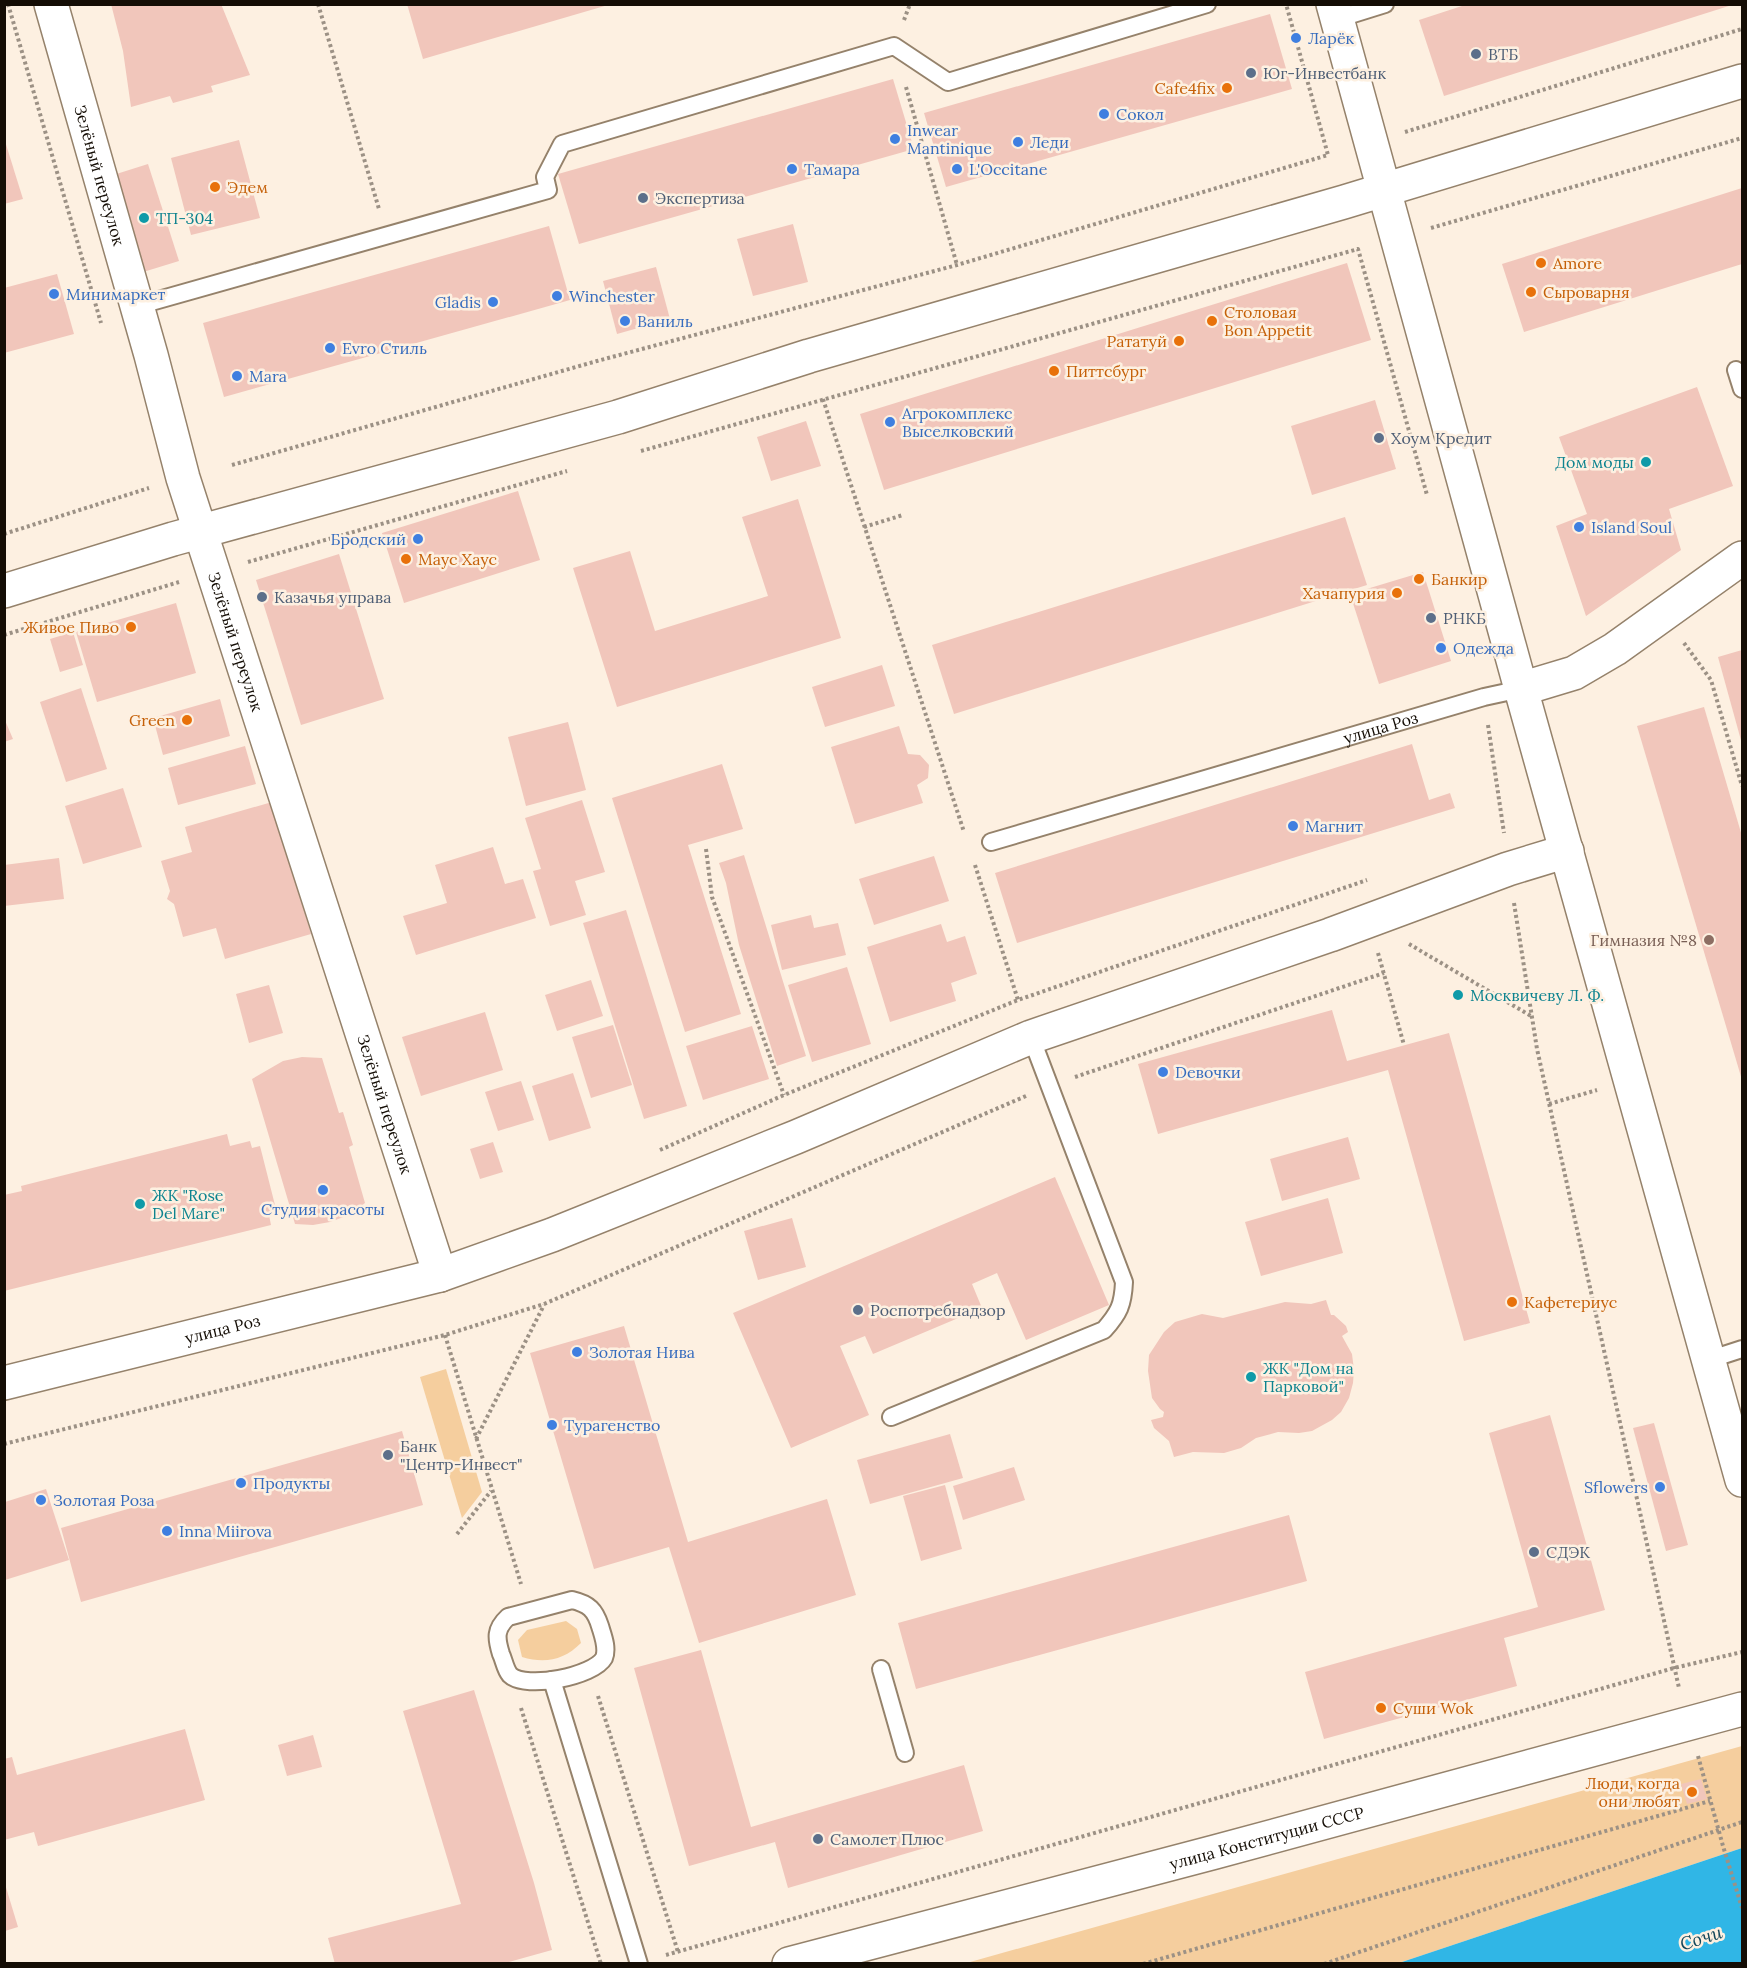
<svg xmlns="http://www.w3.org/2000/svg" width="1747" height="1968" font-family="Lora,serif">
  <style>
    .green { fill: #f5ce9e }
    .water { fill: #30b6e6 }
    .building { fill: #f1c6bb }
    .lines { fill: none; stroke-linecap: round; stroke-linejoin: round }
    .service-casing { stroke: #95826b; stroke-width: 20 }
    .minor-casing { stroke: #95826b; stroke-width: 36 }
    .tertiary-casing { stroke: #95826b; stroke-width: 36 }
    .secondary-casing { stroke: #95826b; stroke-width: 36 }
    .path { stroke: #9c9185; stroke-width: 4; stroke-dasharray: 3 3; stroke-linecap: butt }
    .service { stroke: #fff; stroke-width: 16 }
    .minor { stroke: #fff; stroke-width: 33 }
    .tertiary { stroke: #fff; stroke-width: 33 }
    .secondary { stroke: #fff; stroke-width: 33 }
    .shop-dot { fill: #3f7fe0; stroke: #fdf0e1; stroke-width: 2 }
    .service-dot { fill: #5c6f8a; stroke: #fdf0e1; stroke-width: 2 }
    .food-dot { fill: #e8710a; stroke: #fdf0e1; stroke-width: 2 }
    .culture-dot { fill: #0f9aa8; stroke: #fdf0e1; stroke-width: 2 }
    .education-dot { fill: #8d6e63; stroke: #fdf0e1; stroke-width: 2 }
    .labels { text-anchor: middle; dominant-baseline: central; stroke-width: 5; stroke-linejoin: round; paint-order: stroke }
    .shop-label { font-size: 16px; fill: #366cbe; stroke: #fdf0e1; text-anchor: start }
    .service-label { font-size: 16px; fill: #4e5e75; stroke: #fdf0e1; text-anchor: start }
    .food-label { font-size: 16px; fill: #c56008; stroke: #fdf0e1; text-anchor: start }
    .street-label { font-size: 16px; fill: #140d05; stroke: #fdf0e1 }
    .culture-label { font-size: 16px; fill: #0d838f; stroke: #fdf0e1; text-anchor: start }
    .education-label { font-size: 16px; fill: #785e54; stroke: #fdf0e1; text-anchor: end }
    .water-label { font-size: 18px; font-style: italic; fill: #12475b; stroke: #fdf0e1 }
  </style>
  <rect width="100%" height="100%" fill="#fdf0e1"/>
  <!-- green -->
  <g class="green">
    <polygon points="446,1369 482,1492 462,1518 420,1377"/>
    <path d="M566 1621 577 1629 581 1643C564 1660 545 1664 522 1657L518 1640 527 1630Z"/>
    <polygon points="1742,1746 1742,1848 1399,1963 963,1964"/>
  </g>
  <!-- water -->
  <polygon class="water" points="1742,1848 1742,1963 1399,1963"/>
  <!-- building -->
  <g class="building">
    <polygon points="111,4 221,4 250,75 211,86 213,92 173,103 170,96 131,107 123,51"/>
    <polygon points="407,4 608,4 608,5 423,59"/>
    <polygon points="1468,4 1732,4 1732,5 1444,96 1419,20"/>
    <polygon points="1270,14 1292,89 946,187 924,113"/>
    <polygon points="893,79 914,149 579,244 558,174"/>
    <polygon points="4,138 23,199 4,204"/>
    <polygon points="239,140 260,218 191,235 171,158"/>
    <polygon points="148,164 179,261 140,273 110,176"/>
    <polygon points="1742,188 1742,264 1524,332 1502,264"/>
    <polygon points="793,224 808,282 753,296 737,239"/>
    <polygon points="549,226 570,300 224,397 203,323"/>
    <polygon points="1347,263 1371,340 884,490 860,414"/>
    <polygon points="656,267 670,319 617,334 603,281"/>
    <polygon points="57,274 74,334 4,353 4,288"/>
    <polygon points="1697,387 1733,486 1669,509 1681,550 1586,616 1556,526 1587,514 1559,437"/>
    <polygon points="1375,400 1396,469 1312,495 1291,426"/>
    <polygon points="806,421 821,466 771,481 757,437"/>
    <polygon points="518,491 540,560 404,603 382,533"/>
    <polygon points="798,499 841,638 617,707 573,568 630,551 655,631 768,596 742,517"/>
    <polygon points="1345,517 1367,585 954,714 932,645"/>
    <polygon points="339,554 384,699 301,725 256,580"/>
    <polygon points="1423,572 1451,661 1379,684 1350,594"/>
    <polygon points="176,603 196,673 97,702 76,632"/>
    <polygon points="73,632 83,665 60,672 50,639"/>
    <polygon points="1742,650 1742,744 1718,657"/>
    <polygon points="882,665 895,706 825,727 812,687"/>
    <polygon points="81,688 107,769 66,782 40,702"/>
    <polygon points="220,699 230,736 163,755 153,718"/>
    <polygon points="1704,707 1742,836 1742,1080 1637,726"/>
    <polygon points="4,718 13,739 4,742"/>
    <polygon points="568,722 586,790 526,806 508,737"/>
    <polygon points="899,726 908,754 920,755 929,765 928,778 917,785 923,803 855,824 831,747"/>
    <polygon points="1412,744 1429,800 1450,793 1455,808 1017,943 995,873"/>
    <polygon points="245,746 256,784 178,805 168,768"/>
    <polygon points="722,764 743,829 688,845 741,1014 685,1032 612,798"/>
    <polygon points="123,788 142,847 83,864 65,806"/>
    <polygon points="582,800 605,872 575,881 586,915 550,926 533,871 541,869 525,818"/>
    <polygon points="272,802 311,934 225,959 216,928 183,937 174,904 167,899 170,891 161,861 192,852 185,827"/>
    <polygon points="493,847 505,884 523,879 536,918 416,955 403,916 447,903 435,865"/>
    <polygon points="744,855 806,1056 777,1066 739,945 726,883 719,863"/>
    <polygon points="934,856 949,901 874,925 859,879"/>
    <polygon points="59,858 64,899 4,906 4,865"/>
    <polygon points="626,910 687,1106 644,1119 583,923"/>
    <polygon points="811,915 814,928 838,923 846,955 782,970 771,925"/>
    <polygon points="941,924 947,942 965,936 977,974 951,983 956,1001 890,1022 867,947"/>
    <polygon points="847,967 871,1044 812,1062 788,985"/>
    <polygon points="591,980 603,1016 557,1031 545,995"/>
    <polygon points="269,985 283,1033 249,1043 236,994"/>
    <polygon points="1332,1010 1347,1061 1449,1033 1530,1323 1464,1341 1388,1070 1158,1134 1138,1064"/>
    <polygon points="485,1012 503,1070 421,1096 402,1037"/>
    <polygon points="613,1025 632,1085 591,1098 572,1037"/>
    <polygon points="752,1026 769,1079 703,1100 686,1046"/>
    <polygon points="302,1057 322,1058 339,1113 343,1112 353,1145 349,1147 365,1203 349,1215 330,1222 313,1225 295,1224 252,1079 283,1061"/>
    <polygon points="573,1073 591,1128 549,1141 532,1086"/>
    <polygon points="521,1081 534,1120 498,1131 485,1092"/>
    <polygon points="227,1134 230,1146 250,1141 252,1148 260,1146 277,1213 269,1215 271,1225 4,1291 4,1195 22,1191 21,1186"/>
    <polygon points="1348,1137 1360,1179 1282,1201 1270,1159"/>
    <polygon points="493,1142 503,1172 480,1179 470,1149"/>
    <polygon points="1055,1177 1109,1305 1026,1340 997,1273 972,1284 982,1308 873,1354 865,1336 840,1346 869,1415 791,1448 733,1313"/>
    <polygon points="1328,1198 1343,1253 1261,1276 1245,1222"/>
    <polygon points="792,1218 806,1267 758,1280 744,1231"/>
    <polygon points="1326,1300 1331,1315 1334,1315 1346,1326 1348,1332 1342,1336 1352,1354 1354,1370 1353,1383 1349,1398 1341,1412 1332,1420 1312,1431 1299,1433 1278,1432 1256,1438 1241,1448 1224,1453 1193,1452 1174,1457 1169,1441 1154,1428 1151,1420 1163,1417 1164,1412 1160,1409 1152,1398 1148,1371 1149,1355 1164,1332 1175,1322 1202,1314 1223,1318 1285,1302 1311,1304"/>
    <polygon points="624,1326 688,1542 827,1499 856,1595 699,1643 669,1547 594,1569 530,1353"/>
    <polygon points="1550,1415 1605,1610 1504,1638 1517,1686 1324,1739 1305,1672 1538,1607 1489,1433"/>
    <polygon points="1654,1423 1688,1545 1666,1551 1633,1428"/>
    <polygon points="402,1431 423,1505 81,1602 61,1528"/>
    <polygon points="950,1434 963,1478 870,1504 857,1460"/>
    <polygon points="1014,1467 1025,1500 963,1520 953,1486"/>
    <polygon points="945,1485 962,1549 921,1561 903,1496"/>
    <polygon points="46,1489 69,1560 5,1580 5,1502"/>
    <polygon points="1289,1515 1307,1581 916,1689 898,1623"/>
    <polygon points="701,1650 751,1827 964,1765 983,1831 788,1888 775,1842 689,1866 634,1668"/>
    <polygon points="474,1690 534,1883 552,1950 502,1964 335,1964 328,1938 461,1904 403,1711"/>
    <polygon points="185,1729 205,1800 38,1846 34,1832 4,1840 4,1759 12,1757 17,1775"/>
    <polygon points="313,1735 322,1767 287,1776 278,1745"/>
    <polygon points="1701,1779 1707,1799 1687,1804 1681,1784"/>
    <polygon points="5,1884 18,1927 5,1931"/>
  </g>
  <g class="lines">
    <!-- service casing -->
    <g class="service-casing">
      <g id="service">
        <polyline points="1337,19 1385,4"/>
        <polyline points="137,306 548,190 545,177 562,144 894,46 948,82 1207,4"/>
        <polyline points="1736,370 1742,389"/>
        <path id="s1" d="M991 842 1484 697 1521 689"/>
        <polyline points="1708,1360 1742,1349"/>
        <path d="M891 1417 1104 1330C1119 1313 1123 1305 1124 1282L1031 1037"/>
        <path d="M572 1600C589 1604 595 1610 600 1626 603 1636 608 1648 604 1658 594 1676 526 1690 510 1675 505 1669 504 1660 501 1654 496 1638 495 1629 508 1617Z"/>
        <polyline points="881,1669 905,1753"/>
        <polyline points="552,1680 639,1964"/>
      </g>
    </g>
    <!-- minor casing -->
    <g class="minor-casing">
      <g id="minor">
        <path id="s2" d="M51 4 151 355 183 478 440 1275"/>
        <polyline points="1333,4 1521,689 1742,1480"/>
        <polyline points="1521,689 1574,673 1615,649 1742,558"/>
        <path id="s3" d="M4 1383 440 1275 552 1235 796 1137 1031 1037 1330 935 1508 869 1567 851"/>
      </g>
    </g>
    <!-- tertiary casing -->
    <g class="tertiary-casing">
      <polyline id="tertiary" points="4,591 173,539 618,417 809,356 1344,202 1742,81"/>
    </g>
    <!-- secondary casing -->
    <g class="secondary-casing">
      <g id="secondary">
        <path id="s4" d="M789 1964 1215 1852 1742 1709"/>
      </g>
    </g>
    <!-- path -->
    <g class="path">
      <polyline points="8,4 101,323"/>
      <polyline points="318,4 379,209"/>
      <polyline points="904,20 910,4"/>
      <polyline points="906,87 957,265"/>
      <polyline points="1405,132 1742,29"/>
      <polyline points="1431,228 1742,138"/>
      <polyline points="823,399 964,832"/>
      <polyline points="641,451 1358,249 1427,495"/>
      <polyline points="232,465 597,361 957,265 1328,155 1286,4"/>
      <polyline points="864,527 903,515"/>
      <polyline points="4,534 149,488"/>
      <polyline points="248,562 567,471"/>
      <polyline points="4,635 179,582"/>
      <polyline points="1684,643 1711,680 1742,786"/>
      <polyline points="1488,725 1504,833"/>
      <polyline points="706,849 712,897 784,1095"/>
      <polyline points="975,865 1018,1000"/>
      <polyline points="1514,903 1537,1049 1679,1688"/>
      <polyline points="1409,944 1531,1016"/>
      <polyline points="1378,953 1404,1045"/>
      <polyline points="1075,1077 1384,973"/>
      <polyline points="1549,1104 1597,1090"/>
      <polyline points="660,1150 784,1095 1018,1000 1367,880"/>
      <polyline points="445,1335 521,1584"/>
      <polyline points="476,1439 544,1305"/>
      <polyline points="4,1444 445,1335 544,1304 1026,1096"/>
      <polyline points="457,1534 491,1491"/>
      <polyline points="598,1696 678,1952"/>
      <polyline points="521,1708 601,1964"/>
      <polyline points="1698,1756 1723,1846 1742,1908"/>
      <polyline points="666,1955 1674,1668 1742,1652"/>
      <polyline points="1143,1964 1710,1801"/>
      <polyline points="1324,1964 1742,1822"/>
    </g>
    <!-- service -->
    <use href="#service" class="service"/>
    <!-- minor -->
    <use href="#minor" class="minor"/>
    <!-- tertiary -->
    <use href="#tertiary" class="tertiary"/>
    <!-- secondary -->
    <use href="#secondary" class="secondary"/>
  </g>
  <!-- markers -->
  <g class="shop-dot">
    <circle cx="1296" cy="38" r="6"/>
    <circle cx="1104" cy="114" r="6"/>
    <circle cx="895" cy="139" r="6"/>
    <circle cx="1018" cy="142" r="6"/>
    <circle cx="792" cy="169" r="6"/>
    <circle cx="957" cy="169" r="6"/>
    <circle cx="54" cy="294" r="6"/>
    <circle cx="557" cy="296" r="6"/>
    <circle cx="493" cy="302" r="6"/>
    <circle cx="625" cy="321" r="6"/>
    <circle cx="330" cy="348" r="6"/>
    <circle cx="237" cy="376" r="6"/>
    <circle cx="890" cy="422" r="6"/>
    <circle cx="1579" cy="527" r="6"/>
    <circle cx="418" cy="539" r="6"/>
    <circle cx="1441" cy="648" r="6"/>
    <circle cx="1293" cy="826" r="6"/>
    <circle cx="1163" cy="1072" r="6"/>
    <circle cx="323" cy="1190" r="6"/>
    <circle cx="577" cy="1352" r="6"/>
    <circle cx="552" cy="1425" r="6"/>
    <circle cx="241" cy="1483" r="6"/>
    <circle cx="1660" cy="1487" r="6"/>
    <circle cx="41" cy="1500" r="6"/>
    <circle cx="167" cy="1531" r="6"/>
  </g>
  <g class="service-dot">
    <circle cx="1476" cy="54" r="6"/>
    <circle cx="1251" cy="73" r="6"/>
    <circle cx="643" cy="198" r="6"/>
    <circle cx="1379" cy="438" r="6"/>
    <circle cx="262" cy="597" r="6"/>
    <circle cx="1431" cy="618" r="6"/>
    <circle cx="858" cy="1310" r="6"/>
    <circle cx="388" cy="1455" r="6"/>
    <circle cx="1534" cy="1552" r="6"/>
    <circle cx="818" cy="1839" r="6"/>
  </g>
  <g class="food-dot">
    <circle cx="1227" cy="88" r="6"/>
    <circle cx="215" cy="187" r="6"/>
    <circle cx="1541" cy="263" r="6"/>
    <circle cx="1531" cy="292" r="6"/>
    <circle cx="1212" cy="321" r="6"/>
    <circle cx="1179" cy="341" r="6"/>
    <circle cx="1054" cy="371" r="6"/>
    <circle cx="406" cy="559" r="6"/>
    <circle cx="1419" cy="579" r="6"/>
    <circle cx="1397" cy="593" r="6"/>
    <circle cx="131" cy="627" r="6"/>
    <circle cx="187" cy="720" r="6"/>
    <circle cx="1512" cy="1302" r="6"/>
    <circle cx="1381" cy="1708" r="6"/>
    <circle cx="1692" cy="1792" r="6"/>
  </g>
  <g class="culture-dot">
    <circle cx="144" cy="218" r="6"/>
    <circle cx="1646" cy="462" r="6"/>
    <circle cx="1458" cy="995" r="6"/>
    <circle cx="140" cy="1204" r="6"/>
    <circle cx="1251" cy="1377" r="6"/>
  </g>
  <circle class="education-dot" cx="1709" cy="940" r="6"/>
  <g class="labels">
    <!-- shop labels -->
    <g class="shop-label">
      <text x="1308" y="38">Ларёк</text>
      <text x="1116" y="114">Сокол</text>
      <text x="907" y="130">Inwear<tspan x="907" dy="18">Mantinique</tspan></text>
      <text x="1030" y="142">Леди</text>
      <text x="804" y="169">Тамара</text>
      <text x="969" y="169">L'Occitane</text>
      <text x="66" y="294">Минимаркет</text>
      <text x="569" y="296">Winchester</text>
      <text x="481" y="302" text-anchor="end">Gladis</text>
      <text x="637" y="321">Ваниль</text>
      <text x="342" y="348">Evro Стиль</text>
      <text x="249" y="376">Mara</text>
      <text x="902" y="413">Агрокомплекс<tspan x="902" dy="18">Выселковский</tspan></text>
      <text x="1591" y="527">Island Soul</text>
      <text x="406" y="539" text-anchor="end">Бродский</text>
      <text x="1453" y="648">Одежда</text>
      <text x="1305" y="826">Магнит</text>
      <text x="1175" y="1072">Dевочки</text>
      <text x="323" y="1209" text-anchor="middle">Студия красоты</text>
      <text x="589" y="1352">Золотая Нива</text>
      <text x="564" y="1425">Турагенство</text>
      <text x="253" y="1483">Продукты</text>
      <text x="1648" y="1487" text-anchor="end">Sflowers</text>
      <text x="53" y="1500">Золотая Роза</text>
      <text x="179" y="1531">Inna Miirova</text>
    </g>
    <!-- service labels -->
    <g class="service-label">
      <text x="1488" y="54">ВТБ</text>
      <text x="1263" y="73">Юг-Инвестбанк</text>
      <text x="655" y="198">Экспертиза</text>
      <text x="1391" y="438">Хоум Кредит</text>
      <text x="274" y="597">Казачья управа</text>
      <text x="1443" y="618">РНКБ</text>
      <text x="870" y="1310">Роспотребнадзор</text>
      <text x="400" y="1446">Банк<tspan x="400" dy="18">"Центр-Инвест"</tspan></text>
      <text x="1546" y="1552">СДЭК</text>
      <text x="830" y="1839">Самолет Плюс</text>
    </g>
    <!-- food labels -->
    <g class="food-label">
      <text x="1215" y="88" text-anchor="end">Cafe4fix</text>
      <text x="227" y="187">Эдем</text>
      <text x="1553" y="263">Amore</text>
      <text x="1543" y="292">Сыроварня</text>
      <text x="1224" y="312">Столовая<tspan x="1224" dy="18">Bon Appetit</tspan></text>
      <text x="1167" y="341" text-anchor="end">Рататуй</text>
      <text x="1066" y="371">Питтсбург</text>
      <text x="418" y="559">Маус Хаус</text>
      <text x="1431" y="579">Банкир</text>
      <text x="1385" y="593" text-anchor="end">Хачапурия</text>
      <text x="119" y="627" text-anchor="end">Живое Пиво</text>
      <text x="175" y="720" text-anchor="end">Green</text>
      <text x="1524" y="1302">Кафетериус</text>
      <text x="1393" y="1708">Суши Wok</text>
      <text x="1680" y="1783" text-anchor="end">Люди, когда<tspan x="1680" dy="18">они любят</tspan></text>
    </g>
    <!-- street labels -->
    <g class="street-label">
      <text stroke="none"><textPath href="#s2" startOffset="178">Зелёный переулок</textPath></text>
      <text stroke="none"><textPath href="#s2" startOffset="664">Зелёный переулок</textPath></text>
      <text stroke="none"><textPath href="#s1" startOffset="406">улица Роз</textPath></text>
      <text stroke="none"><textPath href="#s2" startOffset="1150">Зелёный переулок</textPath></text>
      <text stroke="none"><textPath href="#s3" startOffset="225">улица Роз</textPath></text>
      <text stroke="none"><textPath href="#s4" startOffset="494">улица Конституции СССР</textPath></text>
    </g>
    <!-- culture labels -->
    <g class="culture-label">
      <text x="156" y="218">ТП-304</text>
      <text x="1634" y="462" text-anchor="end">Дом моды</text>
      <text x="1470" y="995">Москвичеву Л. Ф.</text>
      <text x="152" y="1195">ЖК "Rose<tspan x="152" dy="18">Del Mare"</tspan></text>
      <text x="1263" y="1368">ЖК "Дом на<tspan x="1263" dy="18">Парковой"</tspan></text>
    </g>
    <!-- education labels -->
    <g class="education-label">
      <text x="1697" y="940">Гимназия №8</text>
    </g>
    <!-- water labels -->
    <g class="water-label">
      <text transform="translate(1701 1938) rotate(-18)">Сочи</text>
    </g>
  </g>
  <!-- border -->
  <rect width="1747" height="1968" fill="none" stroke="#140d05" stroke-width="12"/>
</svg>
